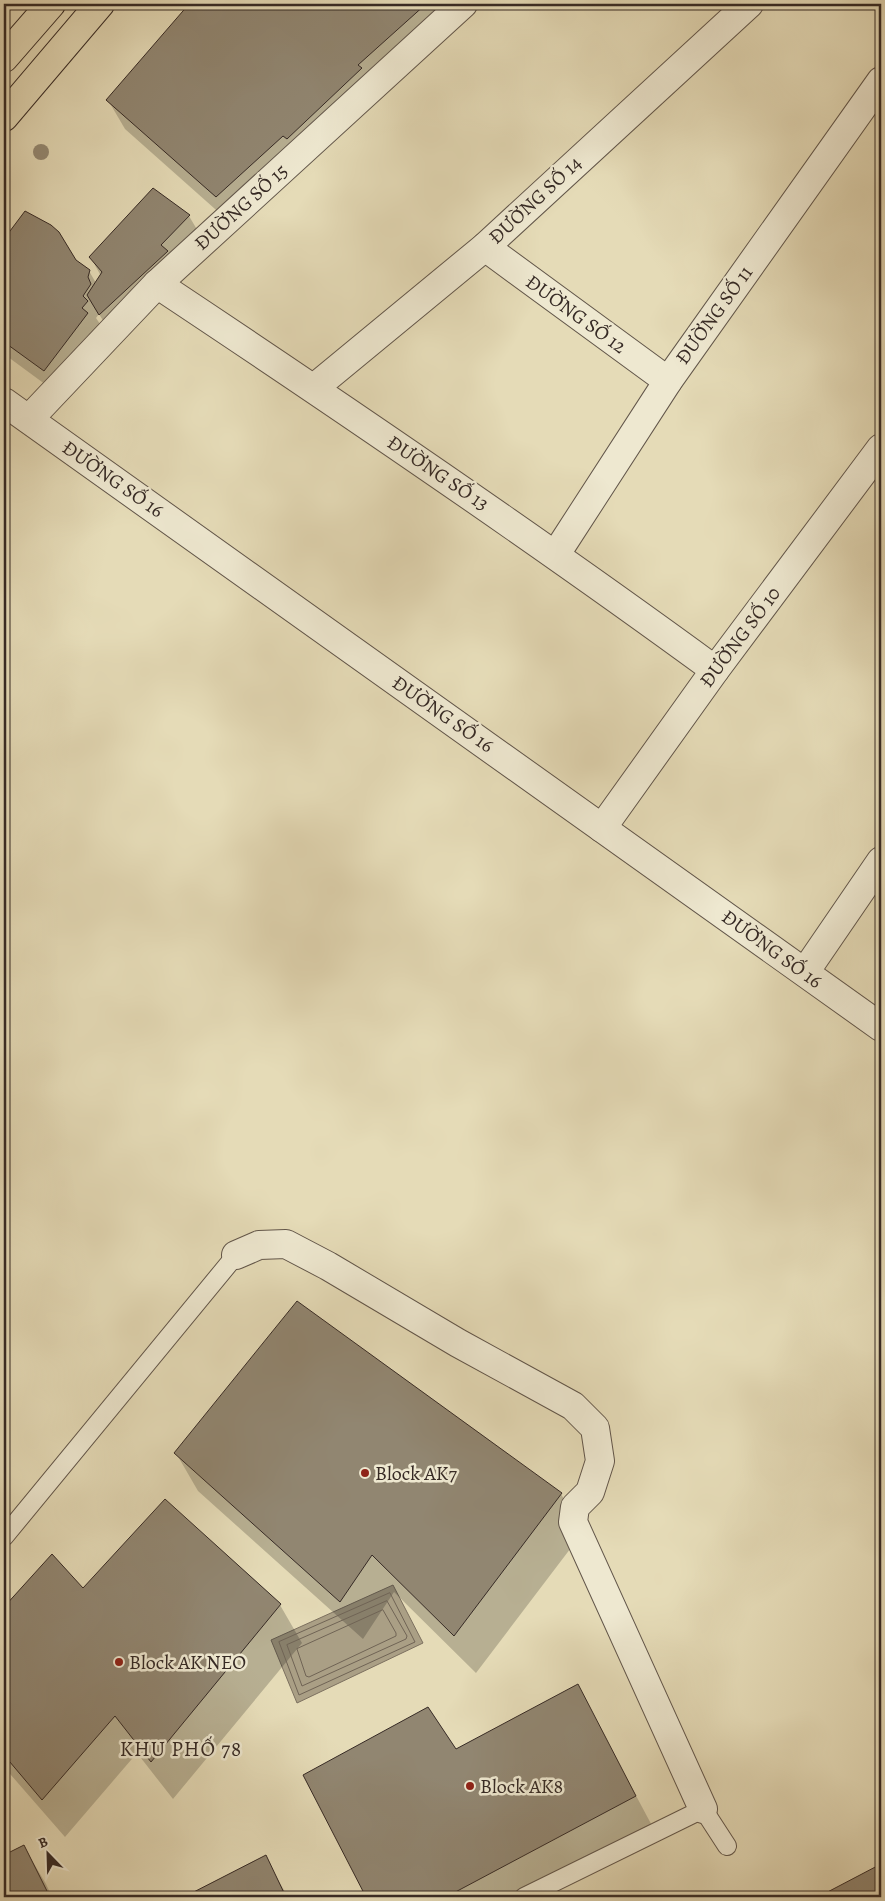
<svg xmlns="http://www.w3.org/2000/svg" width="885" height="1901" font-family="Alegreya,serif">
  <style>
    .water { fill: #aa9f85; stroke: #7c705f }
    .shadow { fill: #0003 }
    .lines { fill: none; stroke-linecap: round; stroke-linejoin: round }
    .shore { stroke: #706455; stroke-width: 1 }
    .building { fill: #918671; stroke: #362a25 }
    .lane-casing { stroke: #62564a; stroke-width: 20 }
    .street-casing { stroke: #62564a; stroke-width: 30 }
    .primary-casing { stroke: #362a25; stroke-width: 30 }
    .highway-casing { stroke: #362a25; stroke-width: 30 }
    .lane { stroke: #eee8d0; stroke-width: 18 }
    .street { stroke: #eee8d0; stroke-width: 28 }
    .primary { stroke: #e5dbb7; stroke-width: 28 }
    .highway { stroke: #e5dbb7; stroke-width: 28 }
    .tree { fill: #958a74 }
    .poi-dot { fill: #8f2418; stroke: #eee8d0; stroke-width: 2 }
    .labels { text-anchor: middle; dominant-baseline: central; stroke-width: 5; stroke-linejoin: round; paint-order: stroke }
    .street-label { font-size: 20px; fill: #362a25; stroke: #eee8d0 }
    .poi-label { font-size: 20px; fill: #362a25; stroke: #eee8d0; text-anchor: start }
    .neighbourhood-label { font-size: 21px; letter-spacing: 1px; fill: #362a25; stroke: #eee8d0 }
  </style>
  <rect width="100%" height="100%" fill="#e5dbb7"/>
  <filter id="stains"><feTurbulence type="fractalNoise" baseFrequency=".004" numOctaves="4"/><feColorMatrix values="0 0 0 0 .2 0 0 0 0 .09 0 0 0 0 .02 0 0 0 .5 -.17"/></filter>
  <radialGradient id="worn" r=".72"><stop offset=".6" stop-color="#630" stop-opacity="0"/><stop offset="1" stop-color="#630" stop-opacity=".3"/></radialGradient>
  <!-- water -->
  <polygon class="water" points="393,1585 423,1643 297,1703 271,1640"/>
  <!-- shadow -->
  <g class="shadow">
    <polygon points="191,4 466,4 233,225 125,129 108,100"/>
    <polygon points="25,213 75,261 89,271 96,283 101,276 91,258 189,216 202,238 113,337 99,314 96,318 100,324 57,393 4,354 4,242"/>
    <polygon points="176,1453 561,1494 583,1532 476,1673 394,1592 363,1639 198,1491"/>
    <polygon points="52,1556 83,1590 280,1605 302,1643 173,1799 137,1753 65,1837 4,1767 4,1609"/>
    <polygon points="577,1685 657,1835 539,1897 367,1897 305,1775 455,1750"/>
    <polygon points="24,1847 46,1884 52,1897 4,1897 4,1857"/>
    <polygon points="265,1857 288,1897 186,1897"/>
    <polygon points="881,1865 881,1897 820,1897"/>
  </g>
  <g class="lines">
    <!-- shore -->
    <g class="shore">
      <polygon points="390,1593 415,1642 299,1695 279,1642"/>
      <polygon points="387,1601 407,1636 406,1639 302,1686 287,1645"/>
      <polygon points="383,1610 396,1633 396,1636 309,1677 306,1676 297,1649"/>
    </g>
  </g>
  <!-- building -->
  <g class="building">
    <polygon points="189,4 426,4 358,65 362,68 287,139 283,136 216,197 106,100"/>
    <polygon points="153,188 190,215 161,245 168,251 99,315 87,295 102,272 89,257"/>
    <polygon points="25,211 51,225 59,232 76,260 90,270 88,277 91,284 83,296 88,301 82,308 88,313 44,371 4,342 4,239"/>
    <polygon points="297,1301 562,1493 454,1636 372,1555 340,1602 174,1453"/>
    <polygon points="165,1499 281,1604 151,1762 115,1716 42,1800 4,1755 4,1607 52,1554 83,1588"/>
    <polygon points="578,1684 636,1796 446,1897 366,1897 303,1775 428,1707 456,1749"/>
    <polygon points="24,1845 50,1897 4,1897 4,1855"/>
    <polygon points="266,1855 286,1897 184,1897"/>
    <polygon points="881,1864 881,1897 818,1897"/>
  </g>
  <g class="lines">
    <!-- lane casing -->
    <g class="lane-casing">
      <g id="lane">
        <polyline points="4,1537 236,1255"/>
        <polyline points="524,1897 703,1809 727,1846"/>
      </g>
    </g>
    <!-- street casing -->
    <g class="street-casing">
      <g id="street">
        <polyline points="485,247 668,381"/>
        <path d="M157 284C345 409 532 536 715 670"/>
        <polyline points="314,388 485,247 749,4"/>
        <polyline points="4,402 881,1027"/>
        <polyline points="29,419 157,284 463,4"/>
        <polyline points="556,554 668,381 881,81"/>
        <polyline points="602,828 715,670 881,448"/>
        <polyline points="805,972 881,861"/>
        <polyline points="236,1255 259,1245 286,1244 328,1266 458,1343 573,1406 595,1428 600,1461 590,1492 575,1507 573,1522 703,1809"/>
      </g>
    </g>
    <!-- primary casing -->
    <g class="primary-casing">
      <polyline id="primary" points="4,117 100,4"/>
    </g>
    <!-- highway casing -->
    <g class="highway-casing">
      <polyline id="highway" points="4,58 51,4"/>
    </g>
    <!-- lane -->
    <use href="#lane" class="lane"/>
    <!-- street -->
    <use href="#street" class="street"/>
    <!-- primary -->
    <use href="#primary" class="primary"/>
    <!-- highway -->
    <use href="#highway" class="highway"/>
  </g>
  <!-- trees -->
  <circle class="tree" cx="41" cy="152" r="8"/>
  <!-- markers -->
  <g class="poi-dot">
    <circle cx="365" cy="1473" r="5"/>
    <circle cx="119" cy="1662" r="5"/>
    <circle cx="470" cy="1786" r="5"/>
  </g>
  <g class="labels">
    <!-- street labels -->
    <g class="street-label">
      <text transform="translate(535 200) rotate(-43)">ĐƯỜNG SỐ 14</text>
      <text transform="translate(241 207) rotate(-42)">ĐƯỜNG SỐ 15</text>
      <text transform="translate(576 314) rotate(36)">ĐƯỜNG SỐ 12</text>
      <text transform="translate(714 315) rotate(-54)">ĐƯỜNG SỐ 11</text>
      <text transform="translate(438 473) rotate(34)">ĐƯỜNG SỐ 13</text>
      <text transform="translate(113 479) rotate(35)">ĐƯỜNG SỐ 16</text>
      <text transform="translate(740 637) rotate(-53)">ĐƯỜNG SỐ 10</text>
      <text transform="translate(443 714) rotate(35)">ĐƯỜNG SỐ 16</text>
      <text transform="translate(772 949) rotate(36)">ĐƯỜNG SỐ 16</text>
    </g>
    <!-- poi labels -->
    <g class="poi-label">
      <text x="375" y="1473">Block AK7</text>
      <text x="129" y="1662">Block AK NEO</text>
      <text x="480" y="1786">Block AK8</text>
    </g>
    <!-- neighbourhood labels -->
    <g class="neighbourhood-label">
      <text x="181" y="1749">KHU PHỐ 78</text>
    </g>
  </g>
  <!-- margin -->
  <rect width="885" height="1901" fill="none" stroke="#e5dbb7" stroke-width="20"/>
  <rect x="5" y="5" width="875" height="1891" fill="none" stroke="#362a25" stroke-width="2.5"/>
  <rect x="10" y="10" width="865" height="1881" fill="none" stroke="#362a25"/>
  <!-- north arrow -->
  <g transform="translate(48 1854) rotate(337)" stroke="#eee8d0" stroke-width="4" paint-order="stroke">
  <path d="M0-4L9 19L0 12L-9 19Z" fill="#362a25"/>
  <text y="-8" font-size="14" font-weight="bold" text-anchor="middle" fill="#362a25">B</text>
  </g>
  <rect width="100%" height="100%" filter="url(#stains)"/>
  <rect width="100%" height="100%" fill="url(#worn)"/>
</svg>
